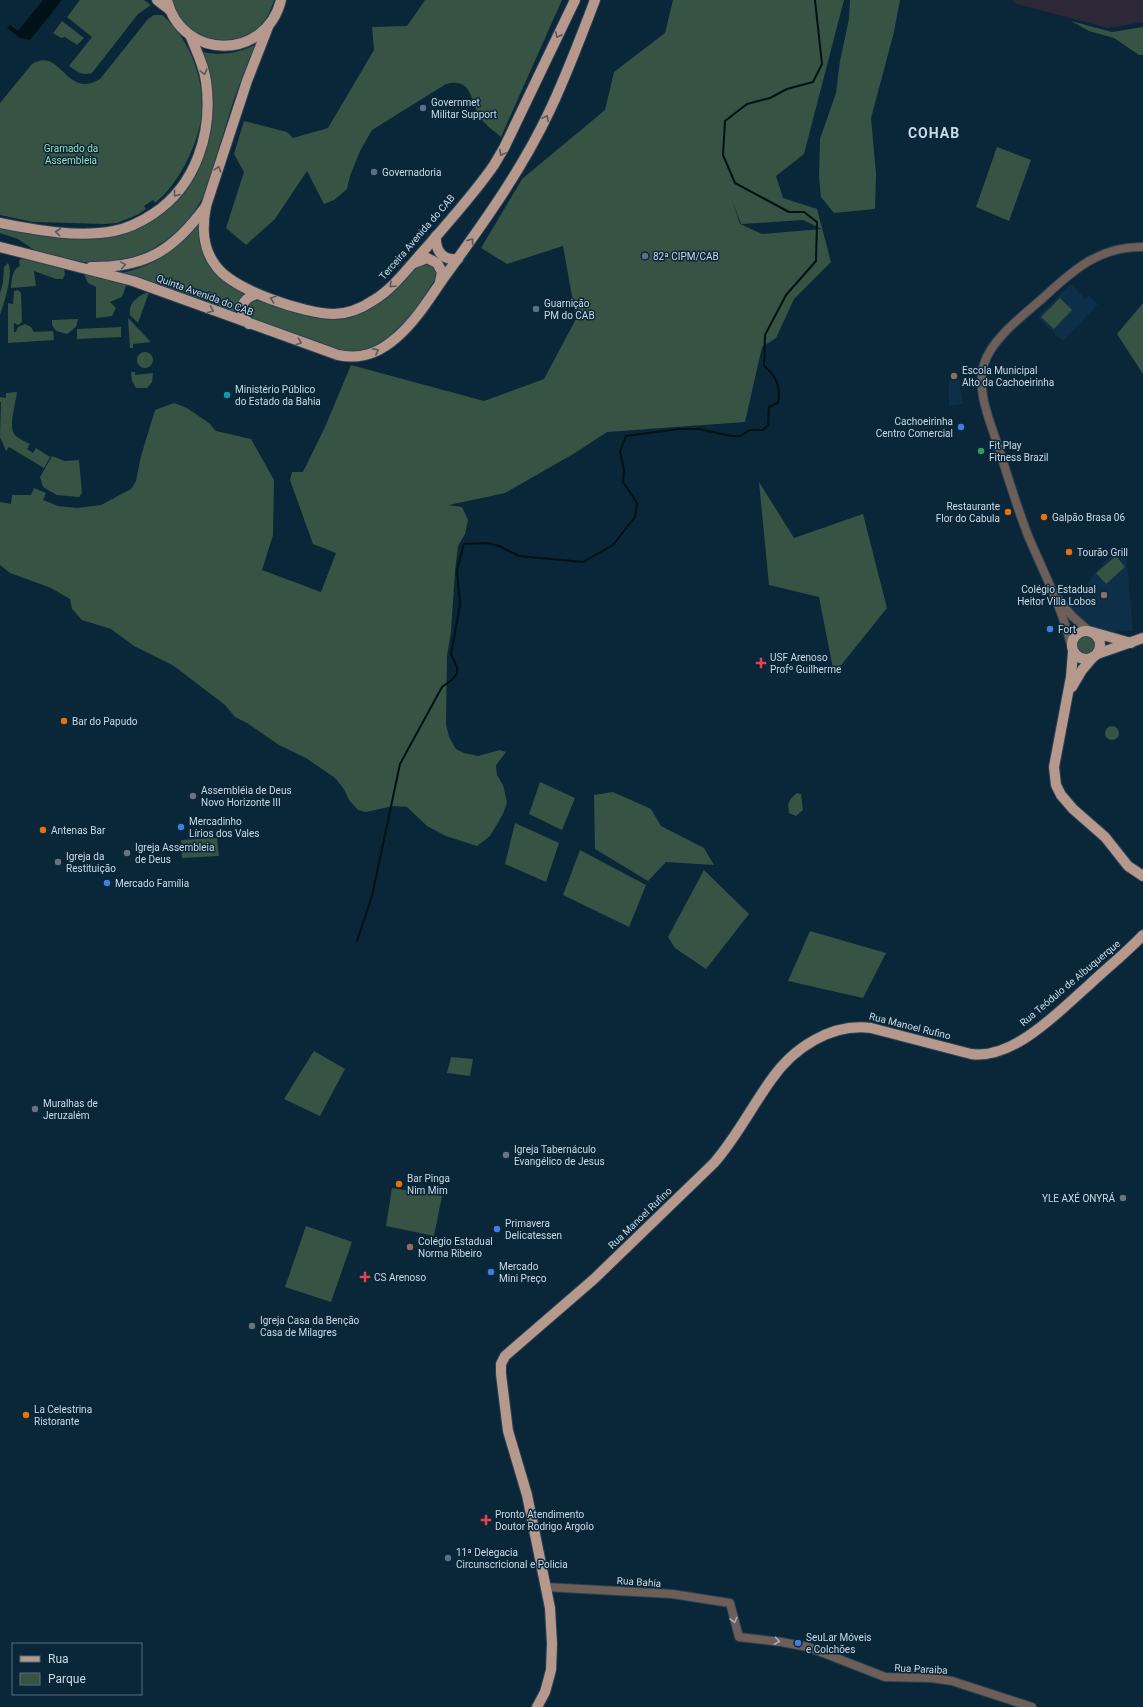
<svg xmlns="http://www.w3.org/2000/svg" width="1143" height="1707" font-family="Roboto,sans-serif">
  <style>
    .industrial { fill: #2c2838 }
    .built { fill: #0d3048 }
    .green { fill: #375344; fill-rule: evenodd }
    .water { fill: #001215 }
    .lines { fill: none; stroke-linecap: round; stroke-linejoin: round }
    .stream { stroke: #001215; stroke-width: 2 }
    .minor-casing { stroke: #294355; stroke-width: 10 }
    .major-casing { stroke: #294355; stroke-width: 12 }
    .minor { stroke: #6d5e58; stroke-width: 8 }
    .major { stroke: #b7988d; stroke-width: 10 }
    .oneway { stroke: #58595f }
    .oneway2 { stroke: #a9afb4 }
    .service-dot { fill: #5c6f8a; stroke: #0a2639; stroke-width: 1.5 }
    .education-dot { fill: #8d6e63; stroke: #0a2639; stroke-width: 1.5 }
    .culture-dot { fill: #0f9aa8; stroke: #0a2639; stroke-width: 1.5 }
    .shop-dot { fill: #3f7fe0; stroke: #0a2639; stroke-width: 1.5 }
    .leisure-dot { fill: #2e9e5b; stroke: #0a2639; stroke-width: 1.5 }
    .food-dot { fill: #e8710a; stroke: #0a2639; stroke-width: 1.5 }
    .health-dot { fill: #e0444e; stroke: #0a2639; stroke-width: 1.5 }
    .worship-dot { fill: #6b7280; stroke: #0a2639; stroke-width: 1.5 }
    .labels { text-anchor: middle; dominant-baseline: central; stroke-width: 3; stroke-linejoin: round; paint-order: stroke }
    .poi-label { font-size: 10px; fill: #cadae6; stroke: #0a2639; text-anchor: start }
    .park-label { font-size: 10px; fill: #a2dfbd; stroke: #0a2639 }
    .street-label { font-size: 10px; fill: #cadae6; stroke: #0a2639 }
    .district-label { font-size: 14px; font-weight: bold; letter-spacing: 1px; fill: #cadae6; stroke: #0a2639 }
  </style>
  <rect width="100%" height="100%" fill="#0a2639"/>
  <!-- industrial -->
  <polygon class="industrial" points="1012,0 1143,0 1143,22 1108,28 1017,4"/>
  <!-- built -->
  <g class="built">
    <polygon points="1071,284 1085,299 1089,296 1098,304 1063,341 1037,317"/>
    <polygon points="959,379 963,404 949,406 949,381"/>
    <polygon points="1126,551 1133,631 1107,632 1090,625 1074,612 1070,605 1106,560 1117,554"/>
  </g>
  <!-- green -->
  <g class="green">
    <path d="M80 0H144L151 5 138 14 92 73C82 76 78 72 69 66L92 37 67 17Z"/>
    <path d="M171 0H274C271 11 266 21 257 29 236 48 202 45 183 25 177 19 174 8 171 0Z"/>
    <path d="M425 0H562L501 137C494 131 484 124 480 117 470 101 473 77 446 84L372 130 360 151 350 176 347 189 334 200 324 204 307 171 275 219 246 245 226 228 244 172 234 154 244 121 287 132 293 138 328 128 374 50 372 27 407 26Z"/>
    <path d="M673 0H844L804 154 776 176 783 198 817 209 831 262 794 299 776 338 762 347 745 422 607 432 575 453 505 493 449 505 462 507 468 520 465 534 458 546 455 571 451 631 447 656 446 724 449 737 456 749 464 753 478 756 500 750 506 752 496 765 497 775 503 785 507 802 503 814 490 836 477 846 446 836 427 826 407 807 393 806 366 812 358 810 349 800 344 789 335 778 306 758 279 745 247 723 235 717 225 705 174 666 134 646 111 629 82 620 72 609 70 599 51 588 10 573 0 565V502L11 504 12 495H31L34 488 46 493 43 500 58 506 77 508 101 505 131 489 136 481 141 456 155 410 174 403 187 408 209 423 216 431 251 439 274 480 273 535 262 570 321 592 336 553 313 544 290 480 292 472H303L325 427 351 365 484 401 544 379 576 319 563 246 507 264 481 248 522 179 605 110 614 72 665 33ZM732 200 741 224 803 220 822 229 762 234 740 224Z"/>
    <polygon points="850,0 900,0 894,32 871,118 876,174 875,209 834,213 821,197 819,177 820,139 836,93 840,61 849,19"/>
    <path d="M154 15H162C188 37 203 74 202 108 201 140 180 183 155 203L153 200 144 206 146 209 137 215 117 223 104 224 33 222 0 215V103L32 64C61 46 66 100 100 79L148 19Z"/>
    <polygon points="62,21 84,38 77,45 65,37 61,38 53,33"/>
    <polygon points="1071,21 1112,32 1143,27 1143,55 1139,55 1114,38 1089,31"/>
    <path d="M255 45 234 99 204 196 189 220 168 239 151 250 131 258 121 261 88 263 40 254 18 239 0 233V226L21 231 138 228 155 219 171 207 185 192 196 175 204 155 209 136 212 115V95L211 84 203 52C222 56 238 53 255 45Z"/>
    <polygon points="997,147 1031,160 1009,221 976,207"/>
    <path d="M199 224C199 259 217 278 245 295L239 314 120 273C151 269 178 246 199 224Z"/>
    <path d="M23 257 63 264 65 274 63 279H56L34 271 36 286 11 288C12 279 12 269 20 266L19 261Z"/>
    <path d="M424 261 435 266 437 275 434 281C408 319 395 352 343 352L252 320C239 307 251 299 265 300L314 316 362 312 383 300 416 266Z"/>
    <path d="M8 263C14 273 4 303 0 315V293L3 283 4 267Z"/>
    <polygon points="83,272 128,280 122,297 110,302 116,308 112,316 96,318 96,287 88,283"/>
    <polygon points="18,290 21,293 22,322 18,325 14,323 14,332 16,332 18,327 25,324 31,327 34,332 53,331 54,340 8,343 8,303 13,304 14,291"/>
    <path d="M149 292 138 323 130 315C128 302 139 295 149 292Z"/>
    <polygon points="1060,298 1072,310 1054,329 1041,317"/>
    <polygon points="1143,303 1143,374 1117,334"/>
    <polygon points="128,318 151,342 133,344 133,348 130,348"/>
    <polygon points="78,319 76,327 67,334 56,331 52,325 52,320"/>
    <polygon points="121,327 121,337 77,339 77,329"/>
    <circle cx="145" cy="360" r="8"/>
    <polygon points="131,372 135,372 135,375 153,373 152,382 147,388 136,388 132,381"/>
    <path d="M17 392C16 403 7 429 16 436 20 439 25 442 30 444L27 449 33 453 36 448 50 457 44 468 9 447 6 451 0 437 1 402H0V397L6 398V393Z"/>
    <polygon points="52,456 65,461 79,460 82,493 79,497 57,495 43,487 40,477"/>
    <polygon points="759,482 794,538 863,514 887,608 834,674 819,597 769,585"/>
    <polygon points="1116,556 1125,567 1106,584 1096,573"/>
    <circle cx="1085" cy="646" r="10"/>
    <circle cx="1112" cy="733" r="7"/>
    <polygon points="540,782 575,798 562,830 529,814"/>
    <polygon points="613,792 651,809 661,826 704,848 714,865 666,862 648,881 595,849 594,795"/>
    <path d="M797 793 801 794 803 810 796 816 789 813C787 803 789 799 797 793Z"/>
    <polygon points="515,823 559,843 546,882 505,864"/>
    <polygon points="217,838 219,856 182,858 181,840"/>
    <polygon points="580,850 646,885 629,927 563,895"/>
    <polygon points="704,870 749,914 706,969 675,948 668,937"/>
    <polygon points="810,931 886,953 863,998 788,981"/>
    <polygon points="314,1051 345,1069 320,1116 284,1099"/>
    <polygon points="451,1057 473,1059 470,1076 447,1073"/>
    <polygon points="392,1188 442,1196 434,1236 386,1226"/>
    <polygon points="306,1226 352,1242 331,1302 285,1287"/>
  </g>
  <!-- water -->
  <polygon class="water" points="43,0 62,0 30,40 20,38 7,28 10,25 18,31"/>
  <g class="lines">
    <!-- stream -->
    <path class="stream" d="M357 941 372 896 400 764 442 687 453 679 457 673V667L451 654 460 605 457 570 464 544 488 543 499 546 519 556 583 562 613 545 635 517 637 503 623 482 624 470 620 451 626 436 679 429H699L731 436H740L750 430H763L768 425 769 407 778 403C781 388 776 375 764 366L765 335 786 295 816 261 817 222 804 212H789L735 183 723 155 725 121 747 104 770 98 787 89 813 82 822 64 815 0"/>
    <!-- minor casing -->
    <g class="minor-casing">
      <g id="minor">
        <polyline points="1058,599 1072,616 1089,631"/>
        <path d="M1071 645C1062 608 1044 573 1029 538 1017 508 1008 477 998 446 990 421 976 391 984 364 992 338 1024 315 1044 297 1073 270 1100 246 1143 247"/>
        <polyline points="545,1587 672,1594 730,1603 739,1637 781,1642 808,1647 885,1677 931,1678 952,1681 1032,1707"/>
      </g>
    </g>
    <!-- major casing -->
    <g class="major-casing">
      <g id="major">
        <polyline points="157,0 170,10"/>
        <path d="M167 0C182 61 266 61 281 0"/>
        <path d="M206 206C202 227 202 248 216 266 233 290 305 314 334 314 348 314 362 308 374 300 395 287 410 265 427 247 450 220 474 194 494 165L504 148 575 0"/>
        <path d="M0 223C37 230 77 238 114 231 129 228 141 222 153 214 197 185 213 131 206 81 204 65 196 50 190 35"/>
        <path d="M436 236C435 250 442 261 458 259"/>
        <path d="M0 247 133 281 338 355C361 360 379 353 396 338 415 322 429 299 443 279 482 225 522 170 550 110 567 74 581 37 595 0"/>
        <polyline points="414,263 427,258 437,263 442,272 440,282"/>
        <path d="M91 267C146 268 174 250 206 206L247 81 268 27"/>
        <path d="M249 324C238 311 240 299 257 294"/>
        <circle cx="1086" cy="645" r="14"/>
        <polyline points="1092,632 1131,643"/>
        <polyline points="1073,652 1071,677 1054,767 1056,785 1061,795 1073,809 1105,837 1128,866 1143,876"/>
        <polyline points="1097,654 1143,638"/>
        <polyline points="1072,687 1082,670 1093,657"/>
        <path d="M537 1707 545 1692 551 1670 552 1644 550 1608 527 1495 508 1431 501 1374V1364L505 1356 594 1279 714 1163C736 1138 751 1108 771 1080 793 1048 831 1023 871 1028L971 1054C1014 1060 1059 1011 1089 985 1107 968 1126 953 1143 935"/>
      </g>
    </g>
    <!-- minor -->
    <use href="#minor" class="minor"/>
    <!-- major -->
    <use href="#major" class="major"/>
  </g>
  <!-- one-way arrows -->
  <defs><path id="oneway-chevron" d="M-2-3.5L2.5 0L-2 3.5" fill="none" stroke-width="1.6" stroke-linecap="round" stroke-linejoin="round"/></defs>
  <g class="oneway">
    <use href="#oneway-chevron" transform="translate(558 35) rotate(115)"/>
    <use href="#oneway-chevron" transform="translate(204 72) rotate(75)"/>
    <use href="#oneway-chevron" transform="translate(546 118) rotate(-63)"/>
    <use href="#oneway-chevron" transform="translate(502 153) rotate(118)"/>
    <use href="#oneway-chevron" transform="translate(218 169) rotate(-72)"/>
    <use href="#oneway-chevron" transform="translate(176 194) rotate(129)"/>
    <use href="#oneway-chevron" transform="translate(58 232) rotate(-174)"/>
    <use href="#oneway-chevron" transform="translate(471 241) rotate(-54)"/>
    <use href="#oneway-chevron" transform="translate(123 265) rotate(-10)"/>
    <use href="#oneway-chevron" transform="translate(392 285) rotate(135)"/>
    <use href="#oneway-chevron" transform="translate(273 299) rotate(-161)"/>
    <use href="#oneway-chevron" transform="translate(211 310) rotate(21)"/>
    <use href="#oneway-chevron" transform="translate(299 342) rotate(19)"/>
    <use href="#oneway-chevron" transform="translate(376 351) rotate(-27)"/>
  </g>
  <g class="oneway2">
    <use href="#oneway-chevron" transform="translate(734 1620) rotate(76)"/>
    <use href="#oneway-chevron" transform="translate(777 1641) rotate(7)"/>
  </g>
  <!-- markers -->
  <g class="service-dot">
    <circle cx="423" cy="108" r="4"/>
    <circle cx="374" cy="172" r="4"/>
    <circle cx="645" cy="256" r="4"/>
    <circle cx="536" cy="309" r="4"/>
    <circle cx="448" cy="1558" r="4"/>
  </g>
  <g class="education-dot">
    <circle cx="954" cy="376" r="4"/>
    <circle cx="1104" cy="595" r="4"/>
    <circle cx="410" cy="1247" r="4"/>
  </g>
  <circle class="culture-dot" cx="227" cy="395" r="4"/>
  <g class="shop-dot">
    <circle cx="961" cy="427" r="4"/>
    <circle cx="1050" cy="629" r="4"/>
    <circle cx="181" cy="827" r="4"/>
    <circle cx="107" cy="883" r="4"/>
    <circle cx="497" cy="1229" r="4"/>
    <circle cx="491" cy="1272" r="4"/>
    <circle cx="798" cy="1643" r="4"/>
  </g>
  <circle class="leisure-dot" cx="981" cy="451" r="4"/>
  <g class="food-dot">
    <circle cx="1008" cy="512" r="4"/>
    <circle cx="1044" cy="517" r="4"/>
    <circle cx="1069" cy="552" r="4"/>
    <circle cx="64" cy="721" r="4"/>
    <circle cx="43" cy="830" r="4"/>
    <circle cx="399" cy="1184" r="4"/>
    <circle cx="26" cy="1415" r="4"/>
  </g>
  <g class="health-dot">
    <path d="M759 657h4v4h4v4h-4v4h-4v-4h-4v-4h4z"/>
    <path d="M363 1271h4v4h4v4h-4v4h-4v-4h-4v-4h4z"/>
    <path d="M484 1514h4v4h4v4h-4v4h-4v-4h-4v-4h4z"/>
  </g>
  <g class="worship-dot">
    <circle cx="193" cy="796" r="4"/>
    <circle cx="127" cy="853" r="4"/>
    <circle cx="58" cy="862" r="4"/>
    <circle cx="35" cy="1109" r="4"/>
    <circle cx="506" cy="1155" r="4"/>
    <circle cx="1123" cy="1198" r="4"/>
    <circle cx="252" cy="1326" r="4"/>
  </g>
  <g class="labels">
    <!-- poi labels -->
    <g class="poi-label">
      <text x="431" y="102">Governmet<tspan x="431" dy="12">Militar Support</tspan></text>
      <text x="382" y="172">Governadoria</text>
      <text x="653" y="256">82ª CIPM/CAB</text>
      <text x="544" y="303">Guarnição<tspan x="544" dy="12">PM do CAB</tspan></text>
      <text x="962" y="370">Escola Municipal<tspan x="962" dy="12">Alto da Cachoeirinha</tspan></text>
      <text x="235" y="389">Ministério Público<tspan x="235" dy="12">do Estado da Bahia</tspan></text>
      <text x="953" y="421" text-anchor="end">Cachoeirinha<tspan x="953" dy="12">Centro Comercial</tspan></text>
      <text x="989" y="445">Fit Play<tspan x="989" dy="12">Fitness Brazil</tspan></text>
      <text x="1000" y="506" text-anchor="end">Restaurante<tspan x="1000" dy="12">Flor do Cabula</tspan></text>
      <text x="1052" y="517">Galpão Brasa 06</text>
      <text x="1077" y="552">Tourão Grill</text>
      <text x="1096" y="589" text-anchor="end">Colégio Estadual<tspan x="1096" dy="12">Heitor Villa Lobos</tspan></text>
      <text x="1058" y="629">Fort</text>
      <text x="770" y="657">USF Arenoso<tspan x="770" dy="12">Profº Guilherme</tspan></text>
      <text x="72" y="721">Bar do Papudo</text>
      <text x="201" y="790">Assembléia de Deus<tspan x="201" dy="12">Novo Horizonte III</tspan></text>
      <text x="189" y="821">Mercadinho<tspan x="189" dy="12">Lírios dos Vales</tspan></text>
      <text x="51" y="830">Antenas Bar</text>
      <text x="135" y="847">Igreja Assembleia<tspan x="135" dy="12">de Deus</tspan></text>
      <text x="66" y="856">Igreja da<tspan x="66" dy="12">Restituição</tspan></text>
      <text x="115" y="883">Mercado Família</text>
      <text x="43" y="1103">Muralhas de<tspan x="43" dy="12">Jeruzalém</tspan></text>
      <text x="514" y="1149">Igreja Tabernáculo<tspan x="514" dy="12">Evangélico de Jesus</tspan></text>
      <text x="407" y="1178">Bar Pinga<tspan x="407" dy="12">Nim Mim</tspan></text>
      <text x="1115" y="1198" text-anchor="end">YLE AXÉ ONYRÁ</text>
      <text x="505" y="1223">Primavera<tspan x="505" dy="12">Delicatessen</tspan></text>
      <text x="418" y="1241">Colégio Estadual<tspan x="418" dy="12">Norma Ribeiro</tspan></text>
      <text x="499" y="1266">Mercado<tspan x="499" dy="12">Mini Preço</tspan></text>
      <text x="374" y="1277">CS Arenoso</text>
      <text x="260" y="1320">Igreja Casa da Benção<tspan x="260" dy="12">Casa de Milagres</tspan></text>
      <text x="34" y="1409">La Celestrina<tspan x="34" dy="12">Ristorante</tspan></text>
      <text x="495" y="1514">Pronto Atendimento<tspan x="495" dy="12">Doutor Rodrigo Argolo</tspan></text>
      <text x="456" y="1552">11ª Delegacia<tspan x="456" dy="12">Circunscricional e Policia</tspan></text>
      <text x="806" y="1637">SeuLar Móveis<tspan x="806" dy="12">e Colchões</tspan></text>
    </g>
    <!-- park labels -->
    <g class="park-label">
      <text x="71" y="148">Gramado da<tspan x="71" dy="12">Assembleia</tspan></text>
    </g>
    <!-- street labels -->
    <g class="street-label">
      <text transform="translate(417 237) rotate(-49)">Terceira Avenida do CAB</text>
      <text transform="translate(205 295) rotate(20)">Quinta Avenida do CAB</text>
      <text transform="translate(1070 983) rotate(-40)">Rua Teódulo de Albuquerque</text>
      <text transform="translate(910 1026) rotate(14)">Rua Manoel Rufino</text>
      <text transform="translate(640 1218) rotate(-44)">Rua Manoel Rufino</text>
      <text transform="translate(639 1582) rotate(4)">Rua Bahia</text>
      <text transform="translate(921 1669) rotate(3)">Rua Paraiba</text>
    </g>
    <!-- district labels -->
    <g class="district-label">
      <text x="934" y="133">COHAB</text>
    </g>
  </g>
  <!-- legend -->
  <rect x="12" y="1643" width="130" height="52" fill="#0a2639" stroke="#576e7e"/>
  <rect x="20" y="1656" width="20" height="6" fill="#b7988d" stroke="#576e7e"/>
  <text x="48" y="1663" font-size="12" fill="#cadae6">Rua</text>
  <rect x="20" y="1673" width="20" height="12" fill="#375344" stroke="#576e7e"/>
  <text x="48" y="1683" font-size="12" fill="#cadae6">Parque</text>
</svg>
